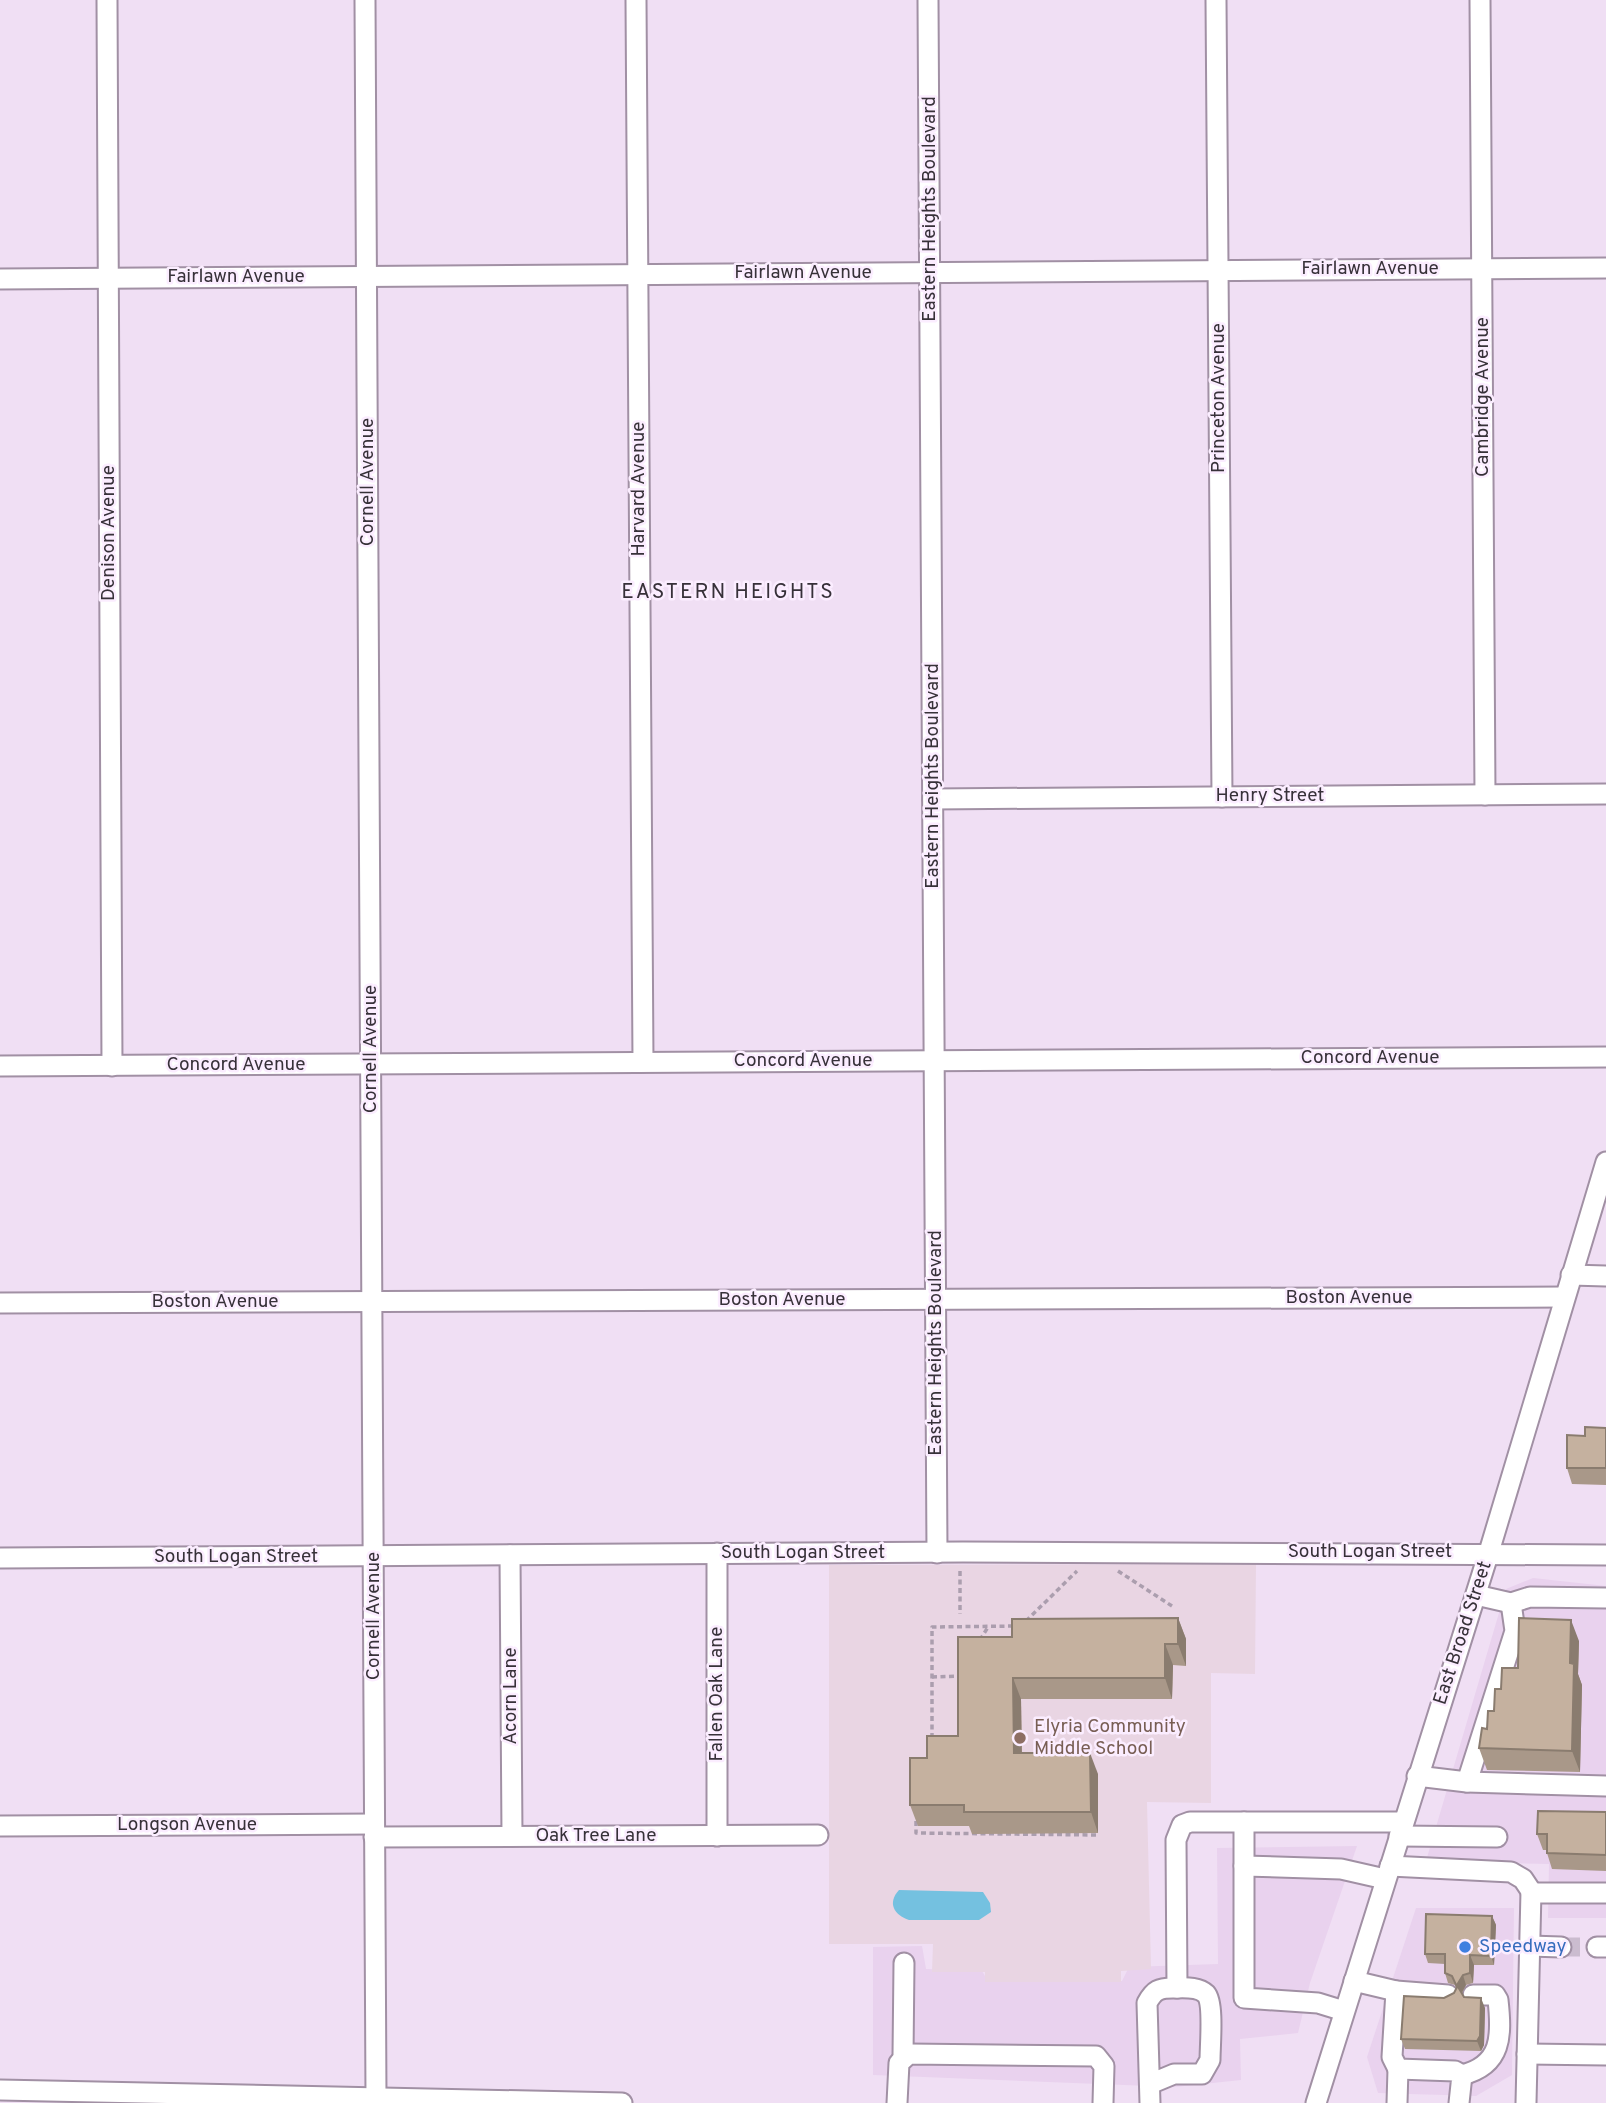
<svg xmlns="http://www.w3.org/2000/svg" width="1606" height="2103" font-family="Overpass,sans-serif">
  <style>
    .built { fill: #e9d2ee }
    .education { fill: #e9d5e3 }
    .water { fill: #74c1e0 }
    .lines { fill: none; stroke-linecap: round; stroke-linejoin: round }
    .minor-tunnel { stroke: #cbbccf; stroke-width: 19; stroke-dasharray: 19 10; stroke-linecap: butt }
    .minor-casing { stroke: #a190a4; stroke-width: 23 }
    .path { stroke: #ab9eae; stroke-width: 3.5; stroke-dasharray: 5 3.5; stroke-linecap: butt }
    .minor { stroke: #fff; stroke-width: 19 }
    .wall { fill: #a99889 }
    .shaded-wall { fill: #8a7c6f }
    .building { fill: #c5b19f; stroke: #8a7c6f; stroke-width: 2 }
    .education-dot { fill: #8d6e63; stroke: #fbedff; stroke-width: 2.5 }
    .shop-dot { fill: #3f7fe0; stroke: #fbedff; stroke-width: 2.5 }
    .labels { text-anchor: middle; dominant-baseline: central; stroke-width: 5; stroke-linejoin: round; paint-order: stroke }
    .street-label { font-size: 19px; fill: #373139; stroke: #fbedff }
    .education-label { font-size: 19px; fill: #785e54; stroke: #fbedff; text-anchor: start }
    .shop-label { font-size: 19px; fill: #366cbe; stroke: #fbedff; text-anchor: start }
    .neighbourhood-label { font-size: 21px; letter-spacing: 2px; fill: #373139; stroke: #fbedff }
  </style>
  <rect width="100%" height="100%" fill="#f0dff4"/>
  <!-- built -->
  <g class="built">
    <polygon points="1533,1578 1606,1586 1606,1918 1548,1918 1549,1864 1426,1861 1506,1589"/>
    <polygon points="1357,1846 1310,1983 1298,2033 1240,2039 1241,2080 1175,2087 873,2075 873,1947 922,1946 926,1969 982,1971 988,1981 1122,1981 1129,1967 1218,1964 1217,1848"/>
    <polygon points="1416,1908 1514,1908 1512,2075 1476,2096 1378,2093 1367,2057"/>
  </g>
  <!-- education -->
  <polygon class="education" points="1256,1564 1255,1674 1211,1673 1211,1803 1147,1802 1151,1969 1121,1971 1121,1982 985,1982 985,1972 932,1972 933,1944 829,1944 829,1565"/>
  <!-- water -->
  <path class="water" d="M899 1890 983 1892 990 1903 991 1912 979 1920H909C894 1915 887 1903 899 1890Z"/>
  <g class="lines">
    <!-- minor-tunnel -->
    <polyline class="minor-tunnel" points="1561,1947 1597,1947"/>
    <!-- minor casing -->
    <g class="minor-casing">
      <g id="minor">
        <polyline points="107,0 112,1066"/>
        <polyline points="365,0 376,2098"/>
        <polyline points="636,0 643,1062"/>
        <polyline points="928,0 937,1553"/>
        <polyline points="1216,0 1222,797"/>
        <polyline points="1480,0 1485,795"/>
        <polyline points="0,279 1606,268"/>
        <polyline points="933,799 1606,794"/>
        <polyline points="0,1066 1606,1057"/>
        <polyline points="1571,1275 1606,1276"/>
        <polyline points="0,1303 1564,1297"/>
        <polyline points="510,1555 512,1836"/>
        <polyline points="0,1558 963,1552 1606,1555"/>
        <polyline points="1476,1595 1511,1603 1530,1597 1606,1598"/>
        <polyline points="1417,1776 1467,1782 1606,1786"/>
        <polyline points="1467,1782 1515,1631 1511,1603"/>
        <polyline points="1244,1822 1244,1998 1318,2003 1344,2011"/>
        <polyline points="0,1826 374,1824"/>
        <polyline points="717,1836 717,1553"/>
        <polyline points="1399,1836 1497,1837"/>
        <polyline points="374,1837 818,1835"/>
        <polyline points="1244,1866 1341,1869 1385,1879"/>
        <polyline points="1390,1866 1511,1872 1523,1879 1531,1891 1526,2103"/>
        <polyline points="1531,1893 1606,1893"/>
        <polyline points="1530,1946 1561,1947"/>
        <polyline points="1597,1947 1606,1947"/>
        <polyline points="1354,1981 1396,1991 1392,2057 1398,2069 1455,2071 1462,2075 1459,2103"/>
        <polyline points="1177,1988 1176,1840 1182,1825 1190,1822 1403,1822"/>
        <polyline points="1396,1991 1448,1995"/>
        <polyline points="1527,2054 1606,2055"/>
        <polyline points="903,2056 904,1963"/>
        <path d="M1462 2075C1502 2065 1502 2036 1498 2000L1495 1995H1473"/>
        <path d="M1150 2084 1174 2074H1202L1210 2060C1210 2046 1214 2003 1206 1994 1198 1986 1183 1988 1173 1988 1159 1988 1154 1990 1147 2003L1150 2103"/>
        <polyline points="0,2090 622,2103"/>
        <polyline points="897,2103 899,2063 909,2054 1096,2056 1104,2066 1103,2103"/>
        <polyline points="1316,2103 1489,1552 1606,1162"/>
        <polyline points="1397,2103 1398,2069"/>
      </g>
    </g>
    <!-- path -->
    <g class="path">
      <polyline points="960,1571 960,1614"/>
      <polyline points="1118,1571 1172,1606"/>
      <polyline points="1026,1621 1077,1571"/>
      <polyline points="980,1640 988,1627"/>
      <polyline points="932,1677 962,1676"/>
      <polyline points="932,1738 932,1627 1017,1626"/>
      <polyline points="916,1821 916,1833 1098,1835"/>
    </g>
    <!-- minor -->
    <use href="#minor" class="minor"/>
  </g>
  <!-- wall -->
  <g class="wall">
    <polygon points="1606,1428 1606,1485 1572,1484 1567,1468"/>
    <polygon points="1178,1618 1186,1639 1186,1666 1173,1665 1172,1699 1021,1699 1022,1753 1098,1774 1098,1833 972,1834 969,1826 918,1826 910,1805 927,1758 958,1736 1012,1637"/>
    <polygon points="1579,1641 1578,1674 1582,1685 1580,1772 1487,1770 1479,1748 1501,1689 1518,1668"/>
    <polygon points="1606,1812 1606,1871 1552,1869 1547,1853 1547,1850 1543,1850 1537,1834"/>
    <polygon points="1492,1916 1496,1925 1494,1965 1474,1965 1473,1983 1466,1985 1462,1993 1464,1997 1485,2008 1484,2045 1481,2051 1405,2049 1401,2039 1444,1998 1454,1993 1456,1988 1455,1985 1448,1983 1445,1973 1445,1964 1428,1963 1425,1954"/>
  </g>
  <!-- shaded-wall -->
  <g class="shaded-wall">
    <polygon points="1178,1618 1186,1639 1186,1666 1178,1644"/>
    <polygon points="1571,1620 1579,1641 1578,1674 1582,1685 1580,1772 1572,1751 1570,1663"/>
    <polygon points="1165,1644 1173,1665 1172,1699 1165,1678"/>
    <polygon points="1013,1678 1021,1699 1022,1774 1014,1753"/>
    <polygon points="1090,1753 1098,1774 1098,1833 1091,1812"/>
    <polygon points="1492,1916 1496,1925 1494,1965 1491,1956"/>
    <polygon points="1470,1955 1474,1965 1473,1983 1470,1973"/>
    <polygon points="1463,1975 1466,1985 1461,1994 1457,1985"/>
    <polygon points="1481,1998 1485,2008 1484,2045 1481,2051 1477,2041"/>
  </g>
  <!-- building -->
  <g class="building">
    <polygon points="1585,1427 1606,1428 1606,1468 1567,1468 1567,1435 1585,1436"/>
    <polygon points="1178,1618 1178,1644 1165,1644 1165,1678 1013,1678 1014,1753 1090,1753 1091,1812 964,1812 964,1805 910,1805 910,1758 927,1758 927,1736 958,1736 958,1637 1012,1637 1012,1619"/>
    <polygon points="1519,1618 1571,1620 1570,1663 1574,1664 1572,1751 1479,1748 1482,1728 1487,1729 1488,1711 1494,1711 1495,1689 1501,1689 1502,1668 1518,1668"/>
    <polygon points="1538,1811 1606,1812 1606,1855 1547,1853 1547,1834 1537,1834"/>
    <polygon points="1426,1914 1492,1916 1491,1956 1470,1955 1470,1973 1463,1975 1457,1985 1464,1997 1481,1998 1480,2036 1477,2041 1401,2039 1404,1996 1444,1998 1454,1993 1457,1987 1452,1976 1445,1973 1445,1954 1425,1954"/>
  </g>
  <!-- markers -->
  <circle class="education-dot" cx="1020" cy="1738" r="7"/>
  <circle class="shop-dot" cx="1465" cy="1947" r="7"/>
  <g class="labels">
    <!-- street labels -->
    <g class="street-label">
      <text transform="translate(930 209) rotate(-90)">Eastern Heights Boulevard</text>
      <text x="1370" y="269">Fairlawn Avenue</text>
      <text x="803" y="273">Fairlawn Avenue</text>
      <text x="236" y="277">Fairlawn Avenue</text>
      <text transform="translate(1483 397) rotate(-90)">Cambridge Avenue</text>
      <text transform="translate(1219 398) rotate(-90)">Princeton Avenue</text>
      <text transform="translate(368 482) rotate(-90)">Cornell Avenue</text>
      <text transform="translate(639 489) rotate(-90)">Harvard Avenue</text>
      <text transform="translate(109 533) rotate(-90)">Denison Avenue</text>
      <text transform="translate(933 776) rotate(-90)">Eastern Heights Boulevard</text>
      <text x="1270" y="796">Henry Street</text>
      <text transform="translate(371 1049) rotate(-90)">Cornell Avenue</text>
      <text x="1370" y="1058">Concord Avenue</text>
      <text x="803" y="1061">Concord Avenue</text>
      <text x="236" y="1065">Concord Avenue</text>
      <text x="1349" y="1298">Boston Avenue</text>
      <text x="782" y="1300">Boston Avenue</text>
      <text x="215" y="1302">Boston Avenue</text>
      <text transform="translate(936 1343) rotate(-90)">Eastern Heights Boulevard</text>
      <text x="1370" y="1552">South Logan Street</text>
      <text x="803" y="1553">South Logan Street</text>
      <text x="236" y="1557">South Logan Street</text>
      <text transform="translate(374 1616) rotate(-90)">Cornell Avenue</text>
      <text transform="translate(1463 1633) rotate(-72)">East Broad Street</text>
      <text transform="translate(717 1694) rotate(-90)">Fallen Oak Lane</text>
      <text transform="translate(511 1696) rotate(-90)">Acorn Lane</text>
      <text x="187" y="1825">Longson Avenue</text>
      <text x="596" y="1836">Oak Tree Lane</text>
    </g>
    <!-- education labels -->
    <g class="education-label">
      <text x="1034" y="1727">Elyria Community<tspan x="1034" dy="22">Middle School</tspan></text>
    </g>
    <!-- shop labels -->
    <g class="shop-label">
      <text x="1479" y="1947">Speedway</text>
    </g>
    <!-- neighbourhood labels -->
    <g class="neighbourhood-label">
      <text x="728" y="592">EASTERN HEIGHTS</text>
    </g>
  </g>
</svg>
